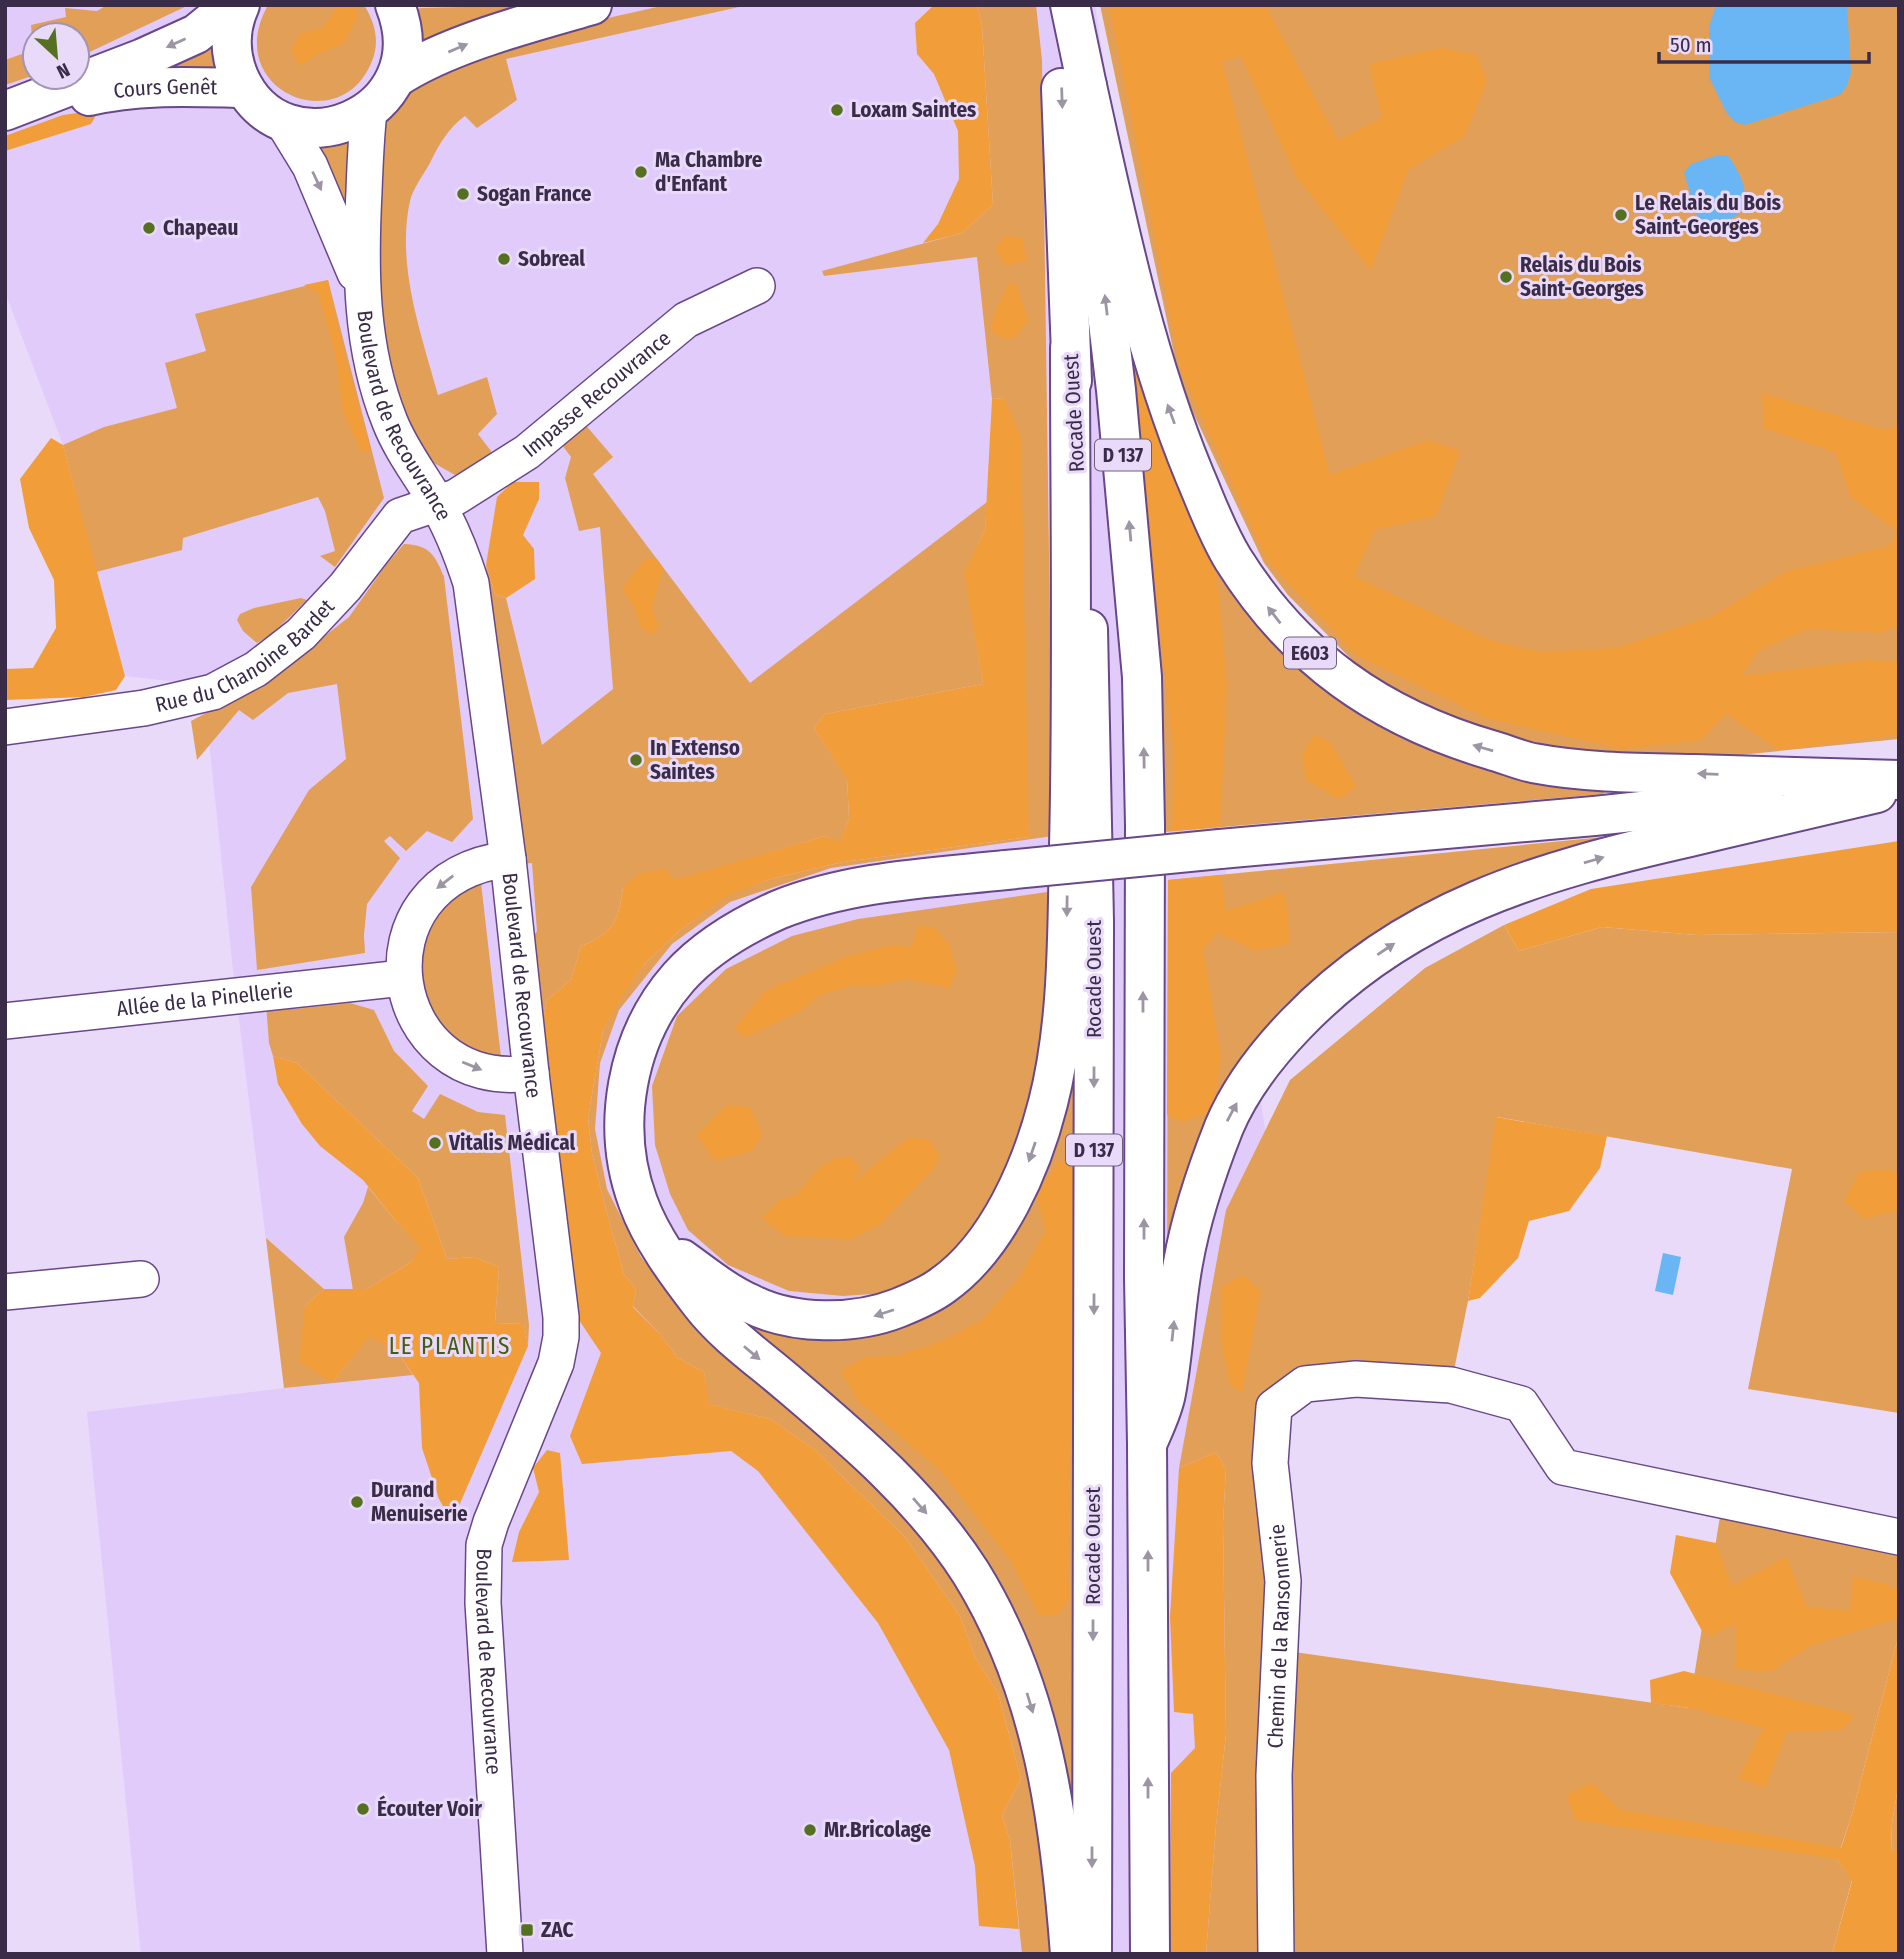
<svg xmlns="http://www.w3.org/2000/svg" width="1904" height="1959" font-family="'Fira Sans Condensed',sans-serif">
  <style>
    .built { fill: #e1cbfb; fill-rule: evenodd }
    .green { fill: #e29f58 }
    .forest { fill: #f19d39 }
    .water { fill: #6ab5f4 }
    .lines { fill: none; stroke-linecap: round; stroke-linejoin: round }
    .minor-casing { stroke: #684888; stroke-width: 38 }
    .major-casing { stroke: #684888; stroke-width: 42 }
    .highway-casing { stroke: #684888; stroke-width: 42 }
    .minor { stroke: #fff; stroke-width: 35 }
    .major { stroke: #fff; stroke-width: 38 }
    .highway { stroke: #fff; stroke-width: 38 }
    .highway-bridge-casing { stroke: #684888; stroke-width: 42; stroke-linecap: butt }
    .highway-bridge { stroke: #fff; stroke-width: 38 }
    .oneway { fill: #9c96a4 }
    .poi-dot { fill: #567022; stroke: #e8daf8; stroke-width: 2.5 }
    .labels { text-anchor: middle; dominant-baseline: central; stroke-width: 6; stroke-linejoin: round; paint-order: stroke }
    .shield { fill: #e8daf8; stroke: #6e607e; stroke-width: 2 }
    .shield-label { font-size: 19px; font-weight: bold; fill: #3a2c49 }
    .street-label { font-size: 21px; fill: #3a2c49; stroke: #e8daf8 }
    .poi-label { font-size: 21px; font-weight: bold; fill: #3a2c49; stroke: #e8daf8; text-anchor: start }
    .neighbourhood-label { font-size: 23px; letter-spacing: 2px; fill: #455c14; stroke: #e8daf8 }
  </style>
  <rect width="100%" height="100%" fill="#e8daf8"/>
  <!-- built -->
  <path class="built" d="M5 5H1095L1295 1328 1233 1954H141L87 1412 284 1388 233 970 208 731 186 683 125 676 63 445 5 292ZM35 35H77V77H35Z"/>
  <!-- green -->
  <g class="green">
    <polygon points="107,5 189,5 77,58 77,35 35,35 35,75 5,85 5,60 33,50 31,25 66,17 65,8 97,11"/>
    <path d="M268 5H364C375 22 380 42 372 61 341 141 220 90 268 5Z"/>
    <polygon points="536,5 422,49 419,24 413,10 421,8"/>
    <path d="M666 5H748L506 59 517 100 477 128 465 116C449 127 438 146 430 163 424 174 413 188 410 201 396 265 421 333 438 395L487 377 497 414 478 434 491 451 490 460 455 475 434 463 398 407 378 314 371 179 384 118 420 80 550 31Z"/>
    <polygon points="977,5 1036,5 1042,60 1053,836 831,868 730,902 672,944 619,1010 600,1063 595,1129 607,1189 641,1257 708,1333 846,1448 921,1529 1015,1680 1059,1954 1022,1954 1010,1840 1002,1815 1021,1779 998,1693 975,1657 960,1616 905,1537 814,1449 770,1419 708,1404 704,1372 678,1358 659,1333 633,1306 636,1290 624,1274 606,1210 592,1154 588,1118 603,1031 620,998 644,965 679,931 725,896 771,879 843,862 1029,837 1004,398 992,399 977,257 824,276 822,271 962,233 993,205 982,26"/>
    <polygon points="1100,5 1899,5 1899,739 1699,759 1604,756 1528,741 1468,725 1422,705 1382,683 1353,661 1288,595 1264,563 1181,387"/>
    <polygon points="219,38 220,79 136,81"/>
    <polygon points="345,140 353,146 351,222 315,146"/>
    <polygon points="328,280 384,498 335,567 320,556 335,551 325,511 318,497 183,538 182,550 96,572 63,445 104,427 177,408 165,363 206,351 195,314"/>
    <polygon points="1129,348 1297,662 1608,788 1603,794 1165,832 1164,728"/>
    <path d="M583 422 613 457 593 474 750 683 987 502 985 530 965 573 983 684 825 714 814 728 847 778 849 818 840 843 825 836 674 881 623 887C618 922 615 932 581 946L571 980 547 1000 539 1041 530 941 537 931 532 863 520 864 486 565 495 594 506 598 542 745 613 689 600 527 579 531 565 478 571 457 559 441Z"/>
    <path d="M404 544C430 545 435 555 444 577L473 819 452 842 427 831 406 851 390 836 384 841 400 858 367 904 364 935 365 953 257 970 251 887 309 790 346 759 337 684 288 693 253 720 239 710 197 760 191 721 270 679 349 617 386 565Z"/>
    <polygon points="301,598 307,600 273,633 257,643 243,631 237,620 240,614 254,608"/>
    <polygon points="1624,835 1565,859 1280,1025 1167,1307 1168,880"/>
    <path d="M480 874 501 1057C489 1054 462 1051 453 1045 421 1021 413 965 416 928Z"/>
    <polygon points="1054,891 1041,1075 1028,1140 979,1231 931,1272 886,1293 843,1296 789,1291 728,1265 688,1230 670,1194 655,1145 652,1086 677,1016 726,969 792,936 858,919"/>
    <polygon points="1504,925 1519,951 1602,927 1696,935 1899,932 1899,1413 1748,1389 1792,1169 1497,1117 1468,1301 1451,1385 1356,1379 1274,1407 1280,1650 1689,1708 1722,1504 1899,1541 1899,1634 1852,1814 1837,1859 1852,1880 1832,1954 1206,1954 1216,1826 1226,1734 1223,1523 1226,1469 1216,1452 1179,1468 1226,1210 1290,1080 1425,968"/>
    <polygon points="291,1000 295,1009 350,1003 374,1010 394,1051 428,1086 412,1111 424,1119 440,1094 478,1112 505,1115 529,1325 528,1346 524,1324 495,1323 499,1267 474,1257 447,1259 418,1178 297,1063 273,1056 269,1043 266,1003"/>
    <polygon points="1077,1003 1077,1793 1069,1793 1048,1694 999,1586 724,1308 762,1320 952,1293"/>
    <polygon points="368,1187 394,1219 421,1247 411,1262 367,1289 353,1290 344,1237 363,1203"/>
    <polygon points="266,1238 324,1289 305,1306 332,1383 370,1335 398,1353 413,1375 284,1388"/>
    <polygon points="1899,1781 1899,1852 1891,1853 1892,1823"/>
  </g>
  <!-- forest -->
  <g class="forest">
    <polygon points="355,5 358,17 343,44 316,55 300,66 291,50 300,34 323,28 338,6"/>
    <polygon points="934,5 977,5 982,26 993,205 962,233 923,243 938,224 959,179 958,131 934,74 917,54 915,23"/>
    <polygon points="1109,5 1265,5 1338,140 1382,118 1369,64 1441,48 1477,55 1487,80 1465,136 1408,170 1371,270 1295,175 1241,56 1222,61 1330,475 1429,440 1460,451 1436,516 1375,530 1354,576 1489,640 1541,652 1616,648 1713,616 1785,572 1889,546 1897,531 1850,496 1836,453 1764,428 1762,393 1884,430 1899,426 1899,626 1881,633 1808,629 1758,651 1742,676 1867,660 1899,662 1899,730 1896,735 1779,750 1726,714 1701,740 1622,749 1486,718 1356,655 1266,559 1181,371"/>
    <polygon points="99,110 91,124 5,151 5,136 63,115"/>
    <polygon points="1005,236 1022,238 1027,261 1006,266 995,249"/>
    <polygon points="328,280 343,350 371,451 361,451 343,412 335,352 318,293 304,285"/>
    <path d="M1009 283 1016 284 1028 320 1014 339 1001 338 992 332C991 311 1001 302 1009 283Z"/>
    <polygon points="1129,348 1138,357 1212,557 1218,584 1227,686 1220,827 1172,831 1174,756"/>
    <path d="M1004 398 1021 437 1029 837 843 862 771 879 725 897 679 931 644 965 621 998 603 1031 588 1118 592 1154 606 1210 624 1274 636 1290 633 1307 659 1333 678 1358 704 1372 709 1404 770 1419 814 1449 905 1537 960 1616 975 1657 998 1693 1021 1779 1002 1815 1010 1840 1019 1929 979 1926 975 1866 949 1750 878 1623 758 1471 731 1451 582 1464 570 1436 601 1353 573 1311 539 1041 547 1000 571 980 581 946C615 932 618 922 623 887L639 874 666 869 674 880 825 836 840 842 849 818 847 779 814 728 825 714 983 684 964 573 985 530 992 399Z"/>
    <polygon points="51,438 63,445 125,676 116,690 84,697 5,700 5,669 33,668 56,628 54,580 29,528 20,479"/>
    <polygon points="513,482 539,482 539,499 523,535 534,549 535,579 506,598 495,594 486,565 497,497"/>
    <polygon points="645,559 657,559 663,568 652,608 659,627 651,635 641,627 633,605 622,589"/>
    <polygon points="1314,734 1331,743 1356,787 1339,799 1306,780 1302,755"/>
    <polygon points="1899,841 1899,932 1696,935 1602,927 1519,951 1504,925 1591,889"/>
    <polygon points="1221,875 1226,911 1284,892 1288,914 1289,944 1256,951 1217,933 1203,950 1221,1056 1213,1111 1183,1122 1167,1115 1168,880"/>
    <polygon points="918,926 934,927 950,946 957,971 949,988 907,979 880,985 850,986 820,995 801,1011 744,1038 735,1028 765,991 846,957 891,945 912,947"/>
    <polygon points="273,1056 297,1063 418,1178 447,1259 474,1257 499,1267 495,1323 524,1324 528,1346 452,1522 439,1499 422,1448 419,1383 398,1353 370,1336 332,1383 299,1361 305,1306 324,1289 367,1289 411,1262 420,1247 394,1219 363,1180 320,1146 302,1124 278,1084"/>
    <polygon points="727,1105 750,1107 762,1134 752,1151 715,1161 697,1135"/>
    <polygon points="1496,1117 1607,1136 1600,1168 1569,1211 1529,1221 1518,1258 1480,1298 1468,1301"/>
    <polygon points="908,1138 928,1139 940,1156 935,1167 880,1225 850,1239 785,1236 762,1218 780,1200 796,1195 820,1167 836,1158 851,1158 861,1168 853,1182"/>
    <polygon points="1081,1156 1076,1187 1068,1576 1070,1597 1057,1616 1039,1615 1010,1560 941,1471 858,1401 841,1371 864,1358 899,1355 942,1341 982,1320 1019,1278 1046,1230 1036,1196 1058,1162"/>
    <polygon points="1891,1170 1899,1176 1899,1210 1865,1219 1844,1201 1860,1171"/>
    <polygon points="1243,1275 1261,1291 1242,1393 1230,1384 1222,1347 1221,1287"/>
    <polygon points="547,1450 560,1453 569,1560 512,1562 519,1532 539,1492 533,1468"/>
    <polygon points="1216,1452 1226,1469 1223,1523 1226,1734 1216,1826 1206,1954 1170,1954 1171,1773 1195,1748 1193,1714 1174,1712 1170,1617 1179,1468"/>
    <polygon points="1676,1535 1716,1543 1732,1586 1786,1557 1807,1607 1850,1611 1853,1576 1885,1584 1899,1591 1899,1618 1812,1645 1770,1672 1735,1669 1735,1624 1710,1636 1702,1631 1670,1573"/>
    <polygon points="1899,1634 1899,1781 1892,1823 1891,1852 1899,1852 1899,1954 1832,1954 1852,1881 1837,1859 1575,1820 1567,1795 1591,1783 1621,1810 1841,1848 1852,1814"/>
    <polygon points="1684,1671 1855,1715 1842,1730 1787,1732 1765,1788 1739,1778 1763,1728 1690,1708 1651,1703 1650,1680"/>
  </g>
  <!-- water -->
  <g class="water">
    <polygon points="1716,5 1847,5 1851,72 1847,86 1840,95 1745,125 1735,122 1726,112 1709,77 1709,27"/>
    <path d="M1718 155H1727C1739 169 1756 202 1736 216 1732 219 1725 220 1721 222 1713 225 1707 226 1699 223L1684 173 1691 164Z"/>
    <polygon points="1663,1253 1681,1257 1673,1295 1655,1291"/>
  </g>
  <g class="lines">
    <!-- minor casing -->
    <g class="minor-casing">
      <g id="minor">
        <path id="s1" d="M369 111C366 138 365 164 364 191 360 269 360 348 390 422 401 450 420 474 435 500 451 526 462 555 471 583L508 859 531 1073 561 1317V1337L556 1363 491 1522 484 1545 483 1603 505 1954"/>
        <polyline points="283,122 310,166 355,273"/>
        <path id="s2" d="M5 727 144 708 213 692 256 669 301 634 345 587 400 516 456 497 527 452 686 320 757 286"/>
        <path d="M508 859C350 879 384 1094 531 1073"/>
        <path id="s3" d="M5 1021 403 978"/>
        <polyline points="5,1292 141,1279"/>
        <path id="s4" d="M1276 1954 1274 1775 1283 1581 1270 1463 1274 1407 1305 1384 1356 1379 1451 1385 1521 1404 1563 1467 1899 1537"/>
      </g>
    </g>
    <!-- major casing -->
    <g class="major-casing">
      <g id="major">
        <path d="M240 5C229 29 229 53 239 77 283 177 439 117 395 5"/>
        <polyline points="1070,5 1087,86 1095,212 1116,390 1142,677 1145,826 1144,1278 1147,1444 1150,1954"/>
        <path d="M396 78C447 44 533 22 592 5"/>
        <polyline points="1061,88 1072,381"/>
        <path id="s5" d="M89 96C141 84 192 87 244 88"/>
        <polyline points="5,111 143,58 196,34 232,5"/>
        <polyline points="1088,629 1094,921 1092,1954"/>
      </g>
    </g>
    <!-- highway casing -->
    <g class="highway-casing">
      <g id="highway">
        <path d="M1087 86C1116 216 1143 350 1194 474 1206 502 1217 533 1233 559 1295 658 1379 717 1491 750 1505 754 1519 760 1533 763 1586 773 1640 773 1694 774 1762 776 1830 778 1899 780"/>
        <polyline points="1220,849 1594,816 1764,798"/>
        <path d="M1006 870C930 878 850 881 778 910 742 926 706 947 679 977 626 1037 610 1127 638 1202 651 1238 677 1273 701 1304 725 1335 760 1359 790 1385 856 1441 924 1499 971 1573 1043 1689 1060 1821 1070 1954"/>
        <path d="M682 1259C704 1275 726 1293 751 1304 793 1325 855 1325 898 1308 913 1302 930 1295 943 1285 998 1246 1032 1166 1048 1103 1069 1021 1067 929 1069 846 1073 680 1070 514 1070 348"/>
        <path d="M1147 1444C1154 1428 1163 1410 1166 1393 1174 1350 1175 1306 1183 1263 1191 1217 1207 1170 1224 1127 1240 1089 1268 1053 1296 1024 1406 909 1540 871 1690 837 1752 822 1814 808 1877 793"/>
      </g>
    </g>
    <!-- minor -->
    <use href="#minor" class="minor"/>
    <!-- major -->
    <use href="#major" class="major"/>
    <!-- highway -->
    <use href="#highway" class="highway"/>
    <!-- highway-bridge casing -->
    <g class="highway-bridge-casing">
      <polyline id="highway-bridge" points="1006,870 1220,849"/>
    </g>
    <!-- highway-bridge -->
    <use href="#highway-bridge" class="highway-bridge"/>
  </g>
  <!-- one-way arrows -->
  <defs><path id="oneway-solid" d="M-6-.8H1V-3.2L6.5 0L1 3.2V.8H-6Z" transform="scale(1.75)"/></defs>
  <g class="oneway">
    <use href="#oneway-solid" transform="translate(176 43) rotate(156)"/>
    <use href="#oneway-solid" transform="translate(458 48) rotate(-23)"/>
    <use href="#oneway-solid" transform="translate(1062 98) rotate(88)"/>
    <use href="#oneway-solid" transform="translate(317 181) rotate(65)"/>
    <use href="#oneway-solid" transform="translate(1106 305) rotate(-97)"/>
    <use href="#oneway-solid" transform="translate(1171 414) rotate(-110)"/>
    <use href="#oneway-solid" transform="translate(1130 531) rotate(-95)"/>
    <use href="#oneway-solid" transform="translate(1274 615) rotate(-128)"/>
    <use href="#oneway-solid" transform="translate(1483 748) rotate(-164)"/>
    <use href="#oneway-solid" transform="translate(1144 758) rotate(-91)"/>
    <use href="#oneway-solid" transform="translate(1708 774) rotate(-178)"/>
    <use href="#oneway-solid" transform="translate(1594 860) rotate(-16)"/>
    <use href="#oneway-solid" transform="translate(445 882) rotate(142)"/>
    <use href="#oneway-solid" transform="translate(1067 906) rotate(91)"/>
    <use href="#oneway-solid" transform="translate(1386 949) rotate(-34)"/>
    <use href="#oneway-solid" transform="translate(1143 1002) rotate(-90)"/>
    <use href="#oneway-solid" transform="translate(472 1066) rotate(22)"/>
    <use href="#oneway-solid" transform="translate(1094 1077) rotate(90)"/>
    <use href="#oneway-solid" transform="translate(1232 1112) rotate(-62)"/>
    <use href="#oneway-solid" transform="translate(1032 1152) rotate(109)"/>
    <use href="#oneway-solid" transform="translate(1144 1229) rotate(-90)"/>
    <use href="#oneway-solid" transform="translate(1094 1304) rotate(90)"/>
    <use href="#oneway-solid" transform="translate(884 1313) rotate(162)"/>
    <use href="#oneway-solid" transform="translate(1173 1331) rotate(-84)"/>
    <use href="#oneway-solid" transform="translate(752 1353) rotate(40)"/>
    <use href="#oneway-solid" transform="translate(920 1506) rotate(49)"/>
    <use href="#oneway-solid" transform="translate(1148 1561) rotate(-90)"/>
    <use href="#oneway-solid" transform="translate(1093 1630) rotate(90)"/>
    <use href="#oneway-solid" transform="translate(1030 1703) rotate(73)"/>
    <use href="#oneway-solid" transform="translate(1148 1788) rotate(-90)"/>
    <use href="#oneway-solid" transform="translate(1092 1857) rotate(90)"/>
  </g>
  <!-- markers -->
  <g class="poi-dot">
    <circle cx="837" cy="110" r="7"/>
    <circle cx="641" cy="172" r="7"/>
    <circle cx="463" cy="194" r="7"/>
    <circle cx="1621" cy="215" r="7"/>
    <circle cx="149" cy="228" r="7"/>
    <circle cx="504" cy="259" r="7"/>
    <circle cx="1506" cy="277" r="7"/>
    <circle cx="636" cy="760" r="7"/>
    <circle cx="435" cy="1143" r="7"/>
    <circle cx="357" cy="1502" r="7"/>
    <circle cx="363" cy="1809" r="7"/>
    <circle cx="810" cy="1830" r="7"/>
    <rect x="520" y="1923" width="14" height="14" rx="3.5"/>
  </g>
  <g class="labels">
    <!-- shield labels -->
    <g class="shield">
      <rect x="1095" y="439.5" width="56" height="31" rx="5"/>
      <rect x="1284" y="637.5" width="52" height="31" rx="5"/>
      <rect x="1066" y="1134.5" width="56" height="31" rx="5"/>
    </g>
    <g class="shield-label">
      <text x="1123" y="455">D 137</text>
      <text x="1310" y="653">E603</text>
      <text x="1094" y="1150">D 137</text>
    </g>
    <!-- street labels -->
    <g class="street-label">
      <text stroke="none"><textPath href="#s5" startOffset="77">Cours Genêt</textPath></text>
      <text stroke="none"><textPath href="#s2" startOffset="705">Impasse Recouvrance</textPath></text>
      <text transform="translate(1074 413) rotate(-93)">Rocade Ouest</text>
      <text stroke="none"><textPath href="#s1" startOffset="313">Boulevard de Recouvrance</textPath></text>
      <text stroke="none"><textPath href="#s2" startOffset="256">Rue du Chanoine Bardet</textPath></text>
      <text transform="translate(1094 979) rotate(-90)">Rocade Ouest</text>
      <text stroke="none"><textPath href="#s1" startOffset="901">Boulevard de Recouvrance</textPath></text>
      <text stroke="none"><textPath href="#s3" startOffset="201">Allée de la Pinellerie</textPath></text>
      <text transform="translate(1093 1546) rotate(-90)">Rocade Ouest</text>
      <text stroke="none"><textPath href="#s4" startOffset="318">Chemin de la Ransonnerie</textPath></text>
      <text stroke="none"><textPath href="#s1" startOffset="1594">Boulevard de Recouvrance</textPath></text>
    </g>
    <!-- poi labels -->
    <g class="poi-label">
      <text x="851" y="110">Loxam Saintes</text>
      <text x="655" y="160">Ma Chambre<tspan x="655" dy="24">d'Enfant</tspan></text>
      <text x="477" y="194">Sogan France</text>
      <text x="1635" y="203">Le Relais du Bois<tspan x="1635" dy="24">Saint-Georges</tspan></text>
      <text x="163" y="228">Chapeau</text>
      <text x="518" y="259">Sobreal</text>
      <text x="1520" y="265">Relais du Bois<tspan x="1520" dy="24">Saint-Georges</tspan></text>
      <text x="650" y="748">In Extenso<tspan x="650" dy="24">Saintes</tspan></text>
      <text x="449" y="1143">Vitalis Médical</text>
      <text x="371" y="1490">Durand<tspan x="371" dy="24">Menuiserie</tspan></text>
      <text x="377" y="1809">Écouter Voir</text>
      <text x="824" y="1830">Mr.Bricolage</text>
      <text x="541" y="1930">ZAC</text>
    </g>
    <!-- neighbourhood labels -->
    <g class="neighbourhood-label">
      <text x="450" y="1346">LE PLANTIS</text>
    </g>
  </g>
  <!-- border -->
  <rect width="1904" height="1959" fill="none" stroke="#3a2c49" stroke-width="14"/>
  <!-- north arrow -->
  <g transform="translate(56 56) rotate(154)"><circle r="33" fill="#e8daf8" stroke="#a294b2" stroke-width="2"/>
  <path d="M0-5L12 26L0 18L-12 26Z" fill="#567022"/>
  <text y="-10" font-size="19" font-weight="bold" text-anchor="middle" fill="#3a2c49">N</text>
  </g>
  <!-- scale -->
  <path d="M1659 52v10h210v-10" fill="none" stroke="#3a2c49" stroke-width="3.5"/>
  <text x="1670" y="52" font-size="21" fill="#3a2c49" stroke="#e8daf8" stroke-width="5" paint-order="stroke">50 m</text>
</svg>
